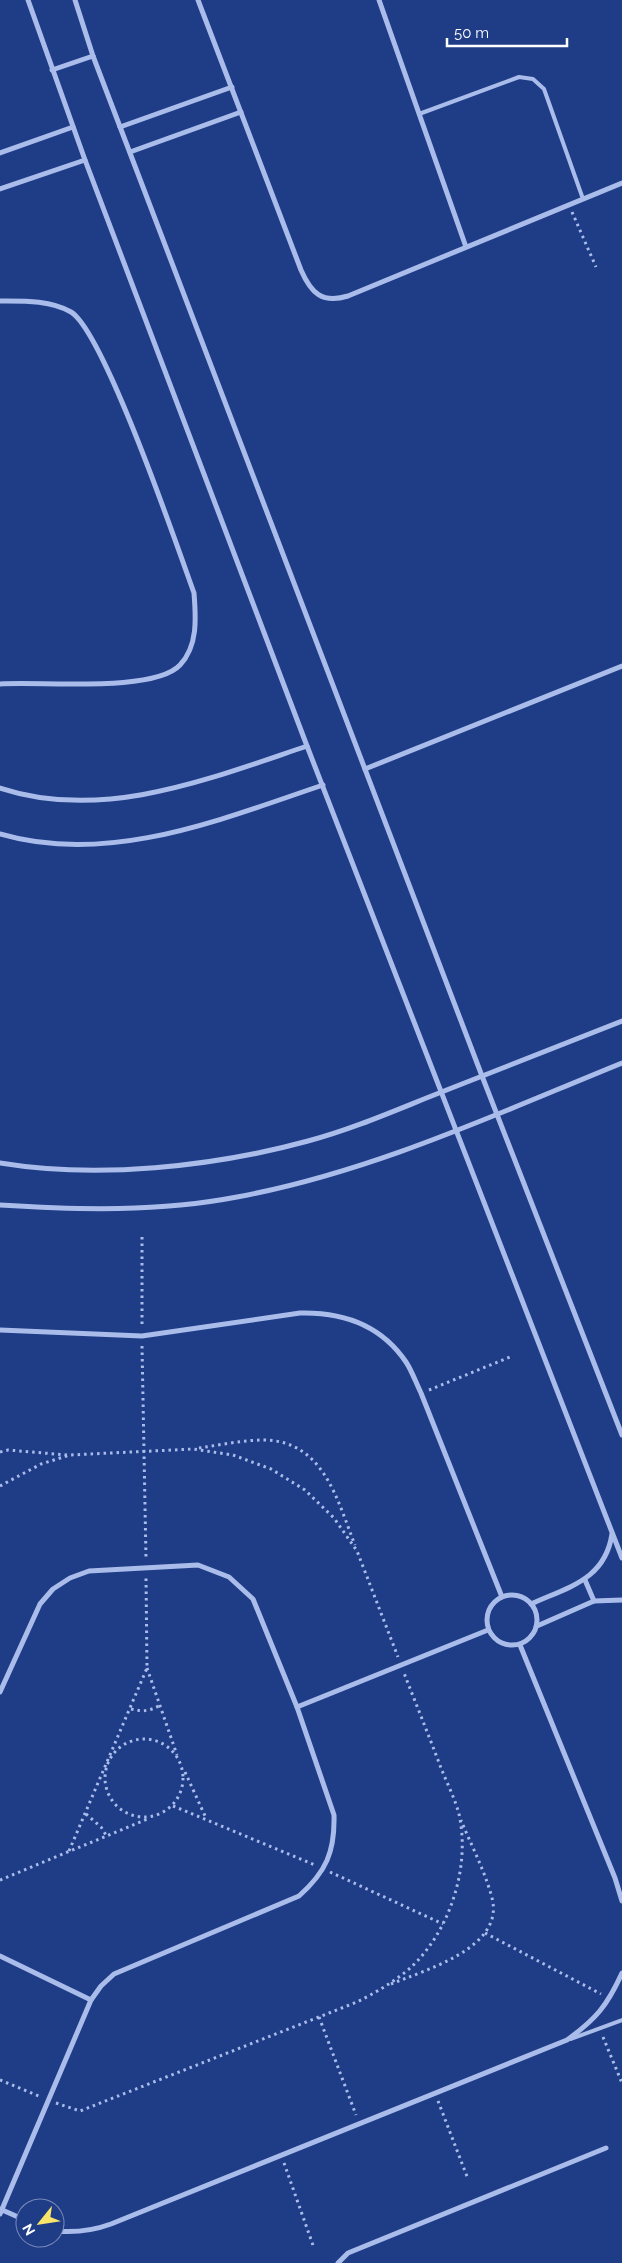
<svg xmlns="http://www.w3.org/2000/svg" width="622" height="2263" font-family="Raleway,sans-serif">
  <style>
    .lines { fill: none; stroke-linecap: round; stroke-linejoin: round }
    .path { stroke: #a9bcea; stroke-width: 3; stroke-dasharray: 2.5 4; stroke-linecap: butt }
    .service { stroke: #a9bcea; stroke-width: 4 }
    .minor { stroke: #a9bcea; stroke-width: 5 }
  </style>
  <rect width="100%" height="100%" fill="#1f3c87"/>
  <g class="lines">
    <!-- path -->
    <g class="path">
      <polyline points="572,212 596,267"/>
      <polyline points="142,1237 142,1327"/>
      <polyline points="142,1346 146,1559"/>
      <polyline points="429,1390 510,1357"/>
      <path d="M199 1448C220 1445 243 1440 264 1440 324 1441 337 1500 355 1545"/>
      <polyline points="0,1452 8,1450 67,1455"/>
      <polyline points="0,1486 41,1464 70,1455 193,1449 233,1455 271,1469 305,1490 334,1518 357,1551 398,1657"/>
      <polyline points="147,1668 177,1755"/>
      <path d="M131 1709C142 1712 149 1711 159 1706"/>
      <circle cx="144" cy="1778" r="39"/>
      <polyline points="185,1772 206,1818"/>
      <polyline points="173,1806 315,1865"/>
      <polyline points="86,1814 101,1827 106,1835"/>
      <polyline points="69,1851 147,1668 146,1578"/>
      <polyline points="330,1872 443,1924"/>
      <polyline points="0,1880 150,1818"/>
      <polyline points="485,1933 601,1994"/>
      <path d="M391 1984C425 1970 505 1948 492 1898 485 1871 471 1845 461 1820"/>
      <polyline points="319,2017 356,2115"/>
      <polyline points="603,2037 622,2083"/>
      <polyline points="0,2080 41,2097"/>
      <polyline points="438,2101 468,2179"/>
      <path d="M56 2103 80 2111 357 2002C375 1993 392 1983 408 1970 449 1934 471 1868 459 1814 455 1799 447 1783 441 1768 429 1736 416 1704 404 1673"/>
      <polyline points="284,2163 314,2248"/>
    </g>
    <!-- service -->
    <g class="service">
      <polyline points="419,114 519,77 533,79 544,89 583,199"/>
      <polyline points="571,2039 622,2020"/>
    </g>
    <!-- minor -->
    <g class="minor">
      <polyline points="28,0 85,160 307,746 622,1558"/>
      <polyline points="75,0 93,56 482,1076 622,1435"/>
      <path d="M198 0 301 270C311 293 322 304 348 296L622 183"/>
      <polyline points="379,0 466,247"/>
      <polyline points="52,70 93,56"/>
      <polyline points="120,127 232,87"/>
      <polyline points="130,152 241,112"/>
      <polyline points="0,153 73,127"/>
      <polyline points="0,189 85,160"/>
      <path d="M0 301C23 301 50 300 71 312 104 332 177 546 194 593 196 618 198 646 180 665 154 693 39 681 0 684"/>
      <polyline points="365,769 622,666"/>
      <path d="M0 788C103 822 209 779 307 746"/>
      <path d="M0 834C109 866 222 819 323 785"/>
      <path d="M0 1163C97 1179 213 1167 308 1141 353 1129 396 1110 439 1093 500 1069 561 1045 622 1021"/>
      <path d="M0 1205C79 1210 159 1212 237 1197 372 1172 496 1114 622 1063"/>
      <path d="M0 1330 142 1336 300 1313C342 1312 381 1325 406 1362 412 1371 416 1383 421 1393L502 1597"/>
      <polyline points="585,1580 594,1601"/>
      <circle cx="512" cy="1620" r="25"/>
      <path d="M531 1604C568 1587 605 1580 612 1534"/>
      <polyline points="537,1626 594,1601 622,1600"/>
      <polyline points="520,1645 615,1878 622,1901"/>
      <path d="M0 1692 40 1604 53 1589 70 1578 89 1571 198 1565 229 1577 253 1599 297 1707 334 1815C335 1852 326 1872 299 1896L114 1974 101 1986 91 2000 0 2214"/>
      <polyline points="297,1707 488,1630"/>
      <polyline points="0,1956 91,2000"/>
      <polyline points="0,2209 25,2220"/>
      <path d="M55 2231C76 2233 92 2231 111 2224L567 2040C596 2019 607 2006 622 1973"/>
      <polyline points="338,2263 348,2253 606,2148"/>
    </g>
  </g>
  <!-- north arrow -->
  <g transform="translate(40 2223) rotate(240)"><circle r="24" fill="#1f3c87" stroke="#798ab7"/>
  <path d="M0-4L9 19L0 12L-9 19Z" fill="#f8e569"/>
  <text y="-8" font-size="14" font-weight="bold" text-anchor="middle" fill="#ffffff">N</text>
  </g>
  <!-- scale -->
  <path d="M447 38v8h120v-8" fill="none" stroke="#ffffff" stroke-width="2.5"/>
  <text x="454" y="38" font-size="15" fill="#ffffff" stroke="#1f3c87" stroke-width="4" paint-order="stroke">50 m</text>
</svg>
